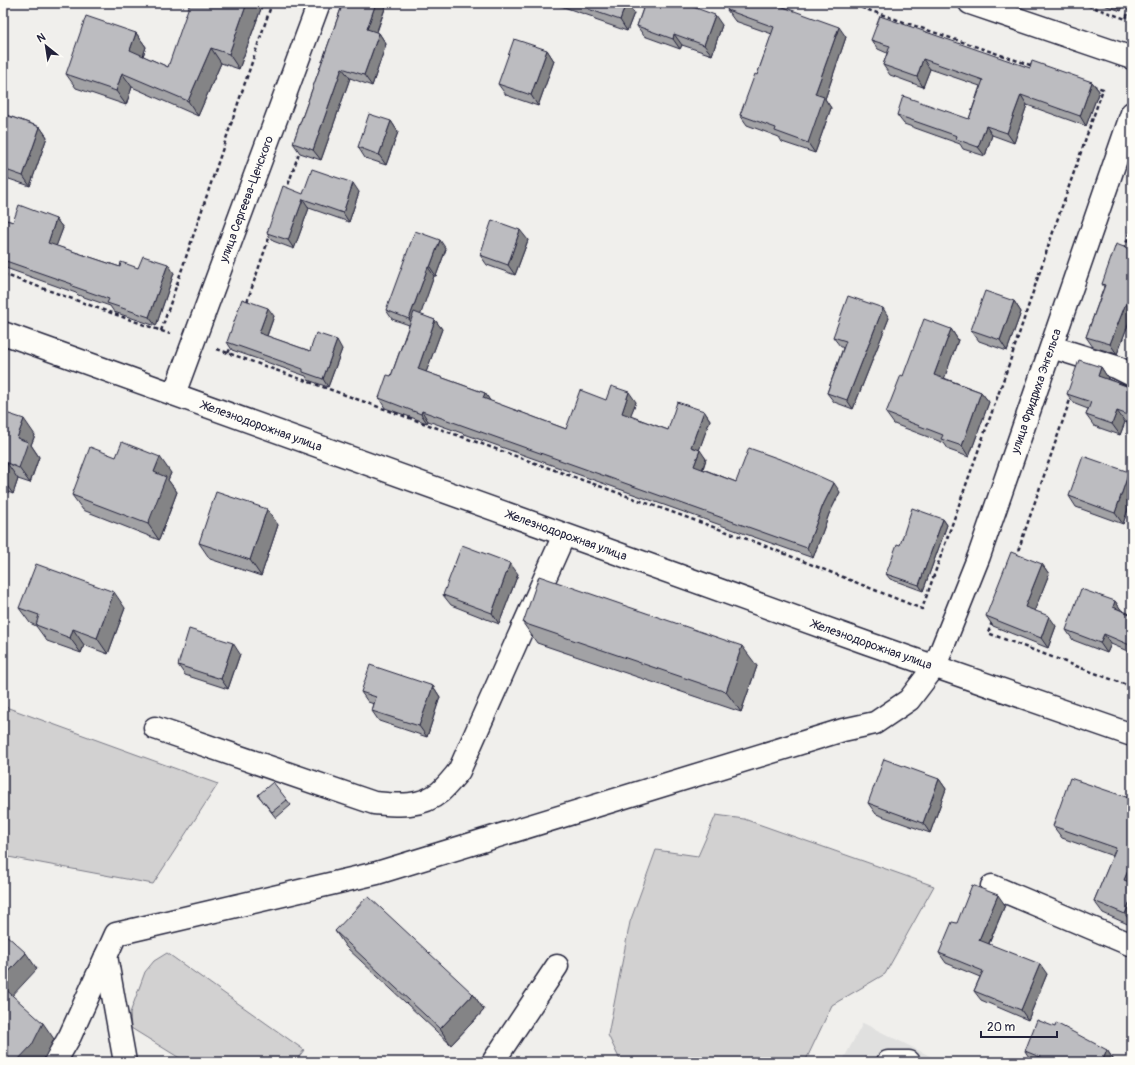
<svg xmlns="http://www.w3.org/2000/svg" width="1135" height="1065" font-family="Pangolin,sans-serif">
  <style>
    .built { fill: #e0e0df }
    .green { fill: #d2d1d1; stroke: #7a7a86 }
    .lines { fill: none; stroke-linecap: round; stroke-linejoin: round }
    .minor-casing { stroke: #22223b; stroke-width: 25 }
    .path { stroke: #22223b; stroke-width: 2.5; stroke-dasharray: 4 3; stroke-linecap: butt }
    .minor { stroke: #fdfcf7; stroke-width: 22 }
    .wall { fill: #a2a2a5; stroke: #22223b }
    .shaded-wall { fill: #848486; stroke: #22223b }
    .building { fill: #bcbcc0; stroke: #22223b }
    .labels { text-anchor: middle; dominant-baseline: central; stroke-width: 4; stroke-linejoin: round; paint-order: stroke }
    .street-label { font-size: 12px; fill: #22223b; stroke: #fdfcf7 }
  </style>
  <rect width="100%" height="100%" fill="#f0efec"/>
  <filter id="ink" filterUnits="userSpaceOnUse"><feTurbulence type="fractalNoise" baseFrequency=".025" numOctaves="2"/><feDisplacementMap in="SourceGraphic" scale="8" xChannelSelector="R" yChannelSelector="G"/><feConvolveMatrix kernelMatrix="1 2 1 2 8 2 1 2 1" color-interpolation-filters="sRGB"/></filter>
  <g filter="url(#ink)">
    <!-- built -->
    <polygon class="built" points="863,1023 942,1062 842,1062"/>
    <!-- green -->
    <g class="green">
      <polygon points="3,706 218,784 153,884 3,856"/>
      <polygon points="716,815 744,819 934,886 885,974 832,1005 805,1062 623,1062 620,1060 608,1035 630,922 656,850 698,856"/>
      <polygon points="167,953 304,1050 295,1062 186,1062 131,1028 130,1013 145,972 154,961"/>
    </g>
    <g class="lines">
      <!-- minor casing -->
      <g class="minor-casing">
        <g id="minor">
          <polyline points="970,3 1132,58"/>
          <path id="s1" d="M3 333 867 643 1132 735"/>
          <polyline points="1052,347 1116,367 1132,375"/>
          <path id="s2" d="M174 394 319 3"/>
          <path d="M155 728 374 803C396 805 421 808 440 792 447 786 453 778 459 771L564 535"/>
          <polyline points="992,886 1132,945"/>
          <polyline points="106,956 125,1062"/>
          <path id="s3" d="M55 1062 70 1036 116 934 377 873 843 730 875 723 909 700 935 666 979 556 1132 113"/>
          <polyline points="493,1062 557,966"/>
          <polyline points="888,1062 909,1062"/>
        </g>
      </g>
      <!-- path -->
      <g class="path">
        <polyline points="848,3 1033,66"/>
        <polyline points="1081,3 1126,19 1131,3"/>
        <polyline points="286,191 300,150"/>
        <polyline points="1124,249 1132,228"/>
        <polyline points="3,274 170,334"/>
        <polyline points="247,302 270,235"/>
        <polyline points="161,331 272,3"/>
        <polyline points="217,349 758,543 922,609 1009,364 1051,238 1103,89 1093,86"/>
        <polyline points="228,353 232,345"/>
        <polyline points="1016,557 1071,397"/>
        <polyline points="992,622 988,633 1132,687"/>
      </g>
      <!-- minor -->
      <use href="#minor" class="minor"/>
    </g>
    <!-- wall -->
    <g class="wall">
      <polygon points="343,3 387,3 377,32 379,33 386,44 372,86 350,78 321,160 300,153 293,143"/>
      <polygon points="552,3 627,3 634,13 627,31 595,20 593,17"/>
      <polygon points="645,3 696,3 694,8 722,25 712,55 682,45 680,49 644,36 637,26"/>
      <polygon points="1100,3 1124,3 1121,11 1101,4"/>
      <polygon points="262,6 239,69 221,63 198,116 132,87 126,105 76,88 66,74 136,33 146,47 143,56 168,67"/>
      <polygon points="782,6 846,37 825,99 831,108 815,153 782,142 779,137 747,125 740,115 757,75 772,34 735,21 727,10"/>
      <polygon points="871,40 1030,68 1092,82 1099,91 1086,126 1027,105 1014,143 992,135 985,156 963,149 960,144 904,124 897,115 969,119 980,86 930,69 923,87 890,75 883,65 887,53 878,49"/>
      <polygon points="547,50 554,61 538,106 506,95 498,84"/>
      <polygon points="3,114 40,127 47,137 30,186 3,177"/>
      <polygon points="391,121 398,132 386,165 365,158 358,147"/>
      <polygon points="359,192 349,222 309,208 294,249 273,241 267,233 303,194"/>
      <polygon points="3,219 13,222 56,219 63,228 56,246 120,267 138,268 174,273 156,326 114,312 110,306 78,295 76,293 3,267"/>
      <polygon points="528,240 515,275 487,265 480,255"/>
      <polygon points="446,249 436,276 434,276 420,315 435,320 442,329 426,372 485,393 490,401 566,429 606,400 636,402 630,416 668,430 704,411 710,420 699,450 706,459 703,469 736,482 840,492 829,514 813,558 428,421 427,423 385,408 379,398 391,376 409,325 392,319 386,310"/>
      <polygon points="1132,250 1132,314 1117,354 1093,347 1086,337 1104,287 1102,284"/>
      <polygon points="1014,301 1021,312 1007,351 979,341 971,330"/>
      <polygon points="274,316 267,336 310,351 342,349 328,387 308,380 306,376 232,350 227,342"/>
      <polygon points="889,318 853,409 834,402 827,393 843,348 840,346 833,337"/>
      <polygon points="951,329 958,340 944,378 981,392 989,402 969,457 949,450 944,443 894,424 886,413 903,376"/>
      <polygon points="1101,367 1108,378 1108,379 1132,388 1132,425 1125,422 1120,435 1094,426 1086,415 1088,409 1075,404 1067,394"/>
      <polygon points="3,412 35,435 31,445 39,457 30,483 18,479 13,494 3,490"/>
      <polygon points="116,457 171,473 168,480 177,492 159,540 83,510 72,495"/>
      <polygon points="1132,476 1132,497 1123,524 1076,507 1069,496"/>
      <polygon points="267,509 278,525 261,576 210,559 199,543"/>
      <polygon points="943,519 947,525 923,591 890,579 886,574 900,545"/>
      <polygon points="1042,564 1049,574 1034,611 1056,626 1048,648 993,626 986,616"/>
      <polygon points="518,574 499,624 451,605 443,595"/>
      <polygon points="1115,601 1121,610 1132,615 1132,653 1111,644 1107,653 1073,640 1066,630"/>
      <polygon points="19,608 125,608 108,654 84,645 81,653 47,641 36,626 30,623"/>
      <polygon points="523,623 757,666 741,712 537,643"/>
      <polygon points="240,654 228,689 185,675 178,665"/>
      <polygon points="433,686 440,697 427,737 379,721 372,711 374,704 368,702 361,692"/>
      <polygon points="939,779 946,789 930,833 876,814 868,803"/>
      <polygon points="258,795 287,800 291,805 276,818"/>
      <polygon points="1132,799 1132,926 1103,913 1094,901 1113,856 1062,838 1053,826"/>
      <polygon points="1005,905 989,944 1047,974 1028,1020 981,1000 974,991 980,977 946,963 939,953 957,923"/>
      <polygon points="335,931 473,994 484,1010 451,1045 346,947"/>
      <polygon points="1107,1050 1115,1062 1032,1062 1025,1051"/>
    </g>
    <!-- shaded-wall -->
    <g class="shaded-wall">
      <polygon points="247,3 259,3 262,6 239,69 229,54"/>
      <polygon points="376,3 387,3 374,39 367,29"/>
      <polygon points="626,3 634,13 627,31 620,20"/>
      <polygon points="685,3 696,3 692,15 685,4"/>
      <polygon points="773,3 780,3 782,6 780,14"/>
      <polygon points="1118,3 1124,3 1121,11 1117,6"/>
      <polygon points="715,15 722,25 712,55 704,45"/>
      <polygon points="839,27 846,37 825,99 831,108 815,153 808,143 815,94"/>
      <polygon points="136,33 146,47 140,65 130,50"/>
      <polygon points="379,33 386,44 372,86 364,75"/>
      <polygon points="674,34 682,45 680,49 673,39"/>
      <polygon points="211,48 221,63 198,116 188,101"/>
      <polygon points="547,50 554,61 538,106 531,95"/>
      <polygon points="923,59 930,69 923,87 917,77"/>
      <polygon points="342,68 350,78 321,160 313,150"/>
      <polygon points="122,73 132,87 126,105 116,91"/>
      <polygon points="1092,82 1099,91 1086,126 1080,116"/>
      <polygon points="1021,95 1027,105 1014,143 1007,133"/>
      <polygon points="391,121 398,132 386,165 379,155"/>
      <polygon points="986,126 992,135 985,156 978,147"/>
      <polygon points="40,127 47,137 30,186 23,176"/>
      <polygon points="353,183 359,192 349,222 343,213"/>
      <polygon points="303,199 309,208 294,249 288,240"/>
      <polygon points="56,219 63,228 54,252 48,243"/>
      <polygon points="520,230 528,240 515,275 508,265"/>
      <polygon points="440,240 446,249 436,276 430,267"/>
      <polygon points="168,264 174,273 156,326 149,317"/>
      <polygon points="428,267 434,276 416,328 409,319"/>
      <polygon points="1014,301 1021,312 1007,351 1000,340"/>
      <polygon points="1126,303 1132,312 1132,314 1117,354 1110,344"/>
      <polygon points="268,308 274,316 265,341 259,333"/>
      <polygon points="883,308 889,318 853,409 847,400"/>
      <polygon points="435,320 442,329 424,378 418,369"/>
      <polygon points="951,329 958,340 942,385 934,375"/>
      <polygon points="337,340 342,349 328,387 323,379"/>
      <polygon points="1101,367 1108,378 1105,386 1098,376"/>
      <polygon points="629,392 636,402 628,422 622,413"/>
      <polygon points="981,392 989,402 969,457 962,446"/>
      <polygon points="485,393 491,402 483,398"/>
      <polygon points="422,411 428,421 427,423 421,414"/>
      <polygon points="704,411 710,420 697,456 691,447"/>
      <polygon points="1117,411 1125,422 1120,435 1112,424"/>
      <polygon points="24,419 35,435 31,445 39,457 30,483 19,468 17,438"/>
      <polygon points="700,450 706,459 700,476 694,466"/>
      <polygon points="160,457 171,473 168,480 177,492 159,540 148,524 154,472"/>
      <polygon points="7,463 18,479 13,494 3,480 3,475"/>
      <polygon points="1129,472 1132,476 1132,497 1123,524 1115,513"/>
      <polygon points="834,483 840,492 829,514 813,558 807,548 823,505"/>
      <polygon points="267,509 278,525 261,576 250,560"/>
      <polygon points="943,519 947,525 923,591 919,585"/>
      <polygon points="510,563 518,574 499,624 492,613"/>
      <polygon points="1042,564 1049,574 1032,617 1025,607"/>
      <polygon points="114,592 125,608 108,654 97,638"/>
      <polygon points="1115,601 1122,611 1113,607"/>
      <polygon points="1049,616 1056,626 1048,648 1041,638"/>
      <polygon points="73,629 84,645 81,653 70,638"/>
      <polygon points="1104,634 1111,644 1107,653 1100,643"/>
      <polygon points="233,643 240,654 228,689 221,679"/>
      <polygon points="742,646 757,666 741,712 726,692"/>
      <polygon points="433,686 440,697 427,737 419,726"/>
      <polygon points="939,779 946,789 930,833 923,823"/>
      <polygon points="1132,861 1132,891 1124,880"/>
      <polygon points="998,895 1005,905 986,950 979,940"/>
      <polygon points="1132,897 1132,924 1125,914"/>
      <polygon points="26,953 37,969 10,998 3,989 3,978"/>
      <polygon points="1040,964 1047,974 1028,1020 1021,1010"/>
      <polygon points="473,994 484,1010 451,1045 440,1029"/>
      <polygon points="43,1023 54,1039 43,1061 42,1062 16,1062"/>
      <polygon points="1107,1050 1115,1062 1102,1062"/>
    </g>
    <!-- building -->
    <g class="building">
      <polygon points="190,3 247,3 229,54 211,48 188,101 122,73 116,91 66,74 86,16 136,33 130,50 168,67"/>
      <polygon points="343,3 376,3 367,29 379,33 364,75 342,68 313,150 293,143"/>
      <polygon points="576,3 626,3 620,20 588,9 589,7"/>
      <polygon points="645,3 685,3 685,4 715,15 704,45 674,34 673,39 637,26"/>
      <polygon points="730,3 773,3 772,3 839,27 815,94 824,97 808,143 775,131 776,128 740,115 755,74 757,75 774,27 727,10"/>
      <polygon points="1110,3 1118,3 1117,6"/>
      <polygon points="880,16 1030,68 1032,61 1092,82 1080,116 1021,95 1007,133 986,126 978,147 956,139 957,136 897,115 903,96 969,119 983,80 923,59 917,77 883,65 890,46 871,40"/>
      <polygon points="514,39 547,50 531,95 498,84"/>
      <polygon points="3,114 40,127 23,176 3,169"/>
      <polygon points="369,114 391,121 379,155 358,147"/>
      <polygon points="312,169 353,183 343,213 303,199 288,240 267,233 283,186 303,194"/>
      <polygon points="19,205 56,219 48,243 120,267 121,262 138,268 143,256 168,264 149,317 107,303 109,299 72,286 72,284 3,260 3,219 13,222"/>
      <polygon points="492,220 520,230 508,265 480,255"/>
      <polygon points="415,231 440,240 430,267 428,267 409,319 386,310"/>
      <polygon points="1116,244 1132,250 1132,305 1126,303 1110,344 1086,337 1105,285 1102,284"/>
      <polygon points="985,291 1014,301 1000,340 971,330"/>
      <polygon points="848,296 883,308 847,400 827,393 846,341 833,337"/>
      <polygon points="242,299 268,308 259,333 310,351 316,333 337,340 323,379 303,372 303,369 227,342"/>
      <polygon points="414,312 435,320 418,369 485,393 483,398 566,429 580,390 606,400 611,386 629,392 622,413 668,430 677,402 704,411 691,447 700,450 694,466 736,482 749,448 788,462 834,483 823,505 807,548 422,411 421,414 379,398 387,375 391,376"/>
      <polygon points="924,319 951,329 934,375 981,392 962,446 941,439 943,435 886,413 901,375 903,376"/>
      <polygon points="1079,360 1101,367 1098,376 1132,388 1132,413 1131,416 1117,411 1112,424 1086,415 1091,402 1067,394"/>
      <polygon points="3,412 24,419 17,438 28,442 19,468 7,463 3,475"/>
      <polygon points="122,442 160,457 154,472 166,477 148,524 72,495 90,447 116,457"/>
      <polygon points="1083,456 1129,472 1115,513 1069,496"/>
      <polygon points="216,492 267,509 250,560 199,543"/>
      <polygon points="912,508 943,519 919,585 886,574 897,544 900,545"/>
      <polygon points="462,545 510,563 492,613 443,595"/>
      <polygon points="1011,552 1042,564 1025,607 1049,616 1041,638 986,616"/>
      <polygon points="36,564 114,592 97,638 73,629 70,638 36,625 39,615 19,608"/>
      <polygon points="539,576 742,646 726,692 523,623"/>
      <polygon points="1081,589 1115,601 1113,607 1132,615 1132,646 1104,634 1100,643 1066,630"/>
      <polygon points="189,629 233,643 221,679 178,665"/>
      <polygon points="370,665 433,686 419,726 372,711 376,697 361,692"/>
      <polygon points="884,759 939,779 923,823 868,803"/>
      <polygon points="1070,778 1132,799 1132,861 1124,880 1132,883 1132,897 1125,914 1094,901 1116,848 1053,826"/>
      <polygon points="273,782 287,800 272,812 258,795"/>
      <polygon points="972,885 998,895 979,940 1040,964 1021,1010 974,991 983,971 939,953 952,922 957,923"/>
      <polygon points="368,896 473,994 440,1029 335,931"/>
      <polygon points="3,932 26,953 3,978"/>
      <polygon points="3,987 43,1023 32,1045 16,1062 3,1062"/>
      <polygon points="1037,1020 1055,1027 1056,1023 1107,1050 1102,1062 1052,1062 1025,1051"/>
    </g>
  </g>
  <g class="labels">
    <!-- street labels -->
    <g class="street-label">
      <text stroke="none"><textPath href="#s2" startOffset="208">улица Сергеева-Ценского</textPath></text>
      <text stroke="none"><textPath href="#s3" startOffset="1307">улица Фридриха Энгельса</textPath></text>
      <text stroke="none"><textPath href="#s1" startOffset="275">Железнодорожная улица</textPath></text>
      <text stroke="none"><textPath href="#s1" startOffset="599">Железнодорожная улица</textPath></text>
      <text stroke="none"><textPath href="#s1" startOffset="923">Железнодорожная улица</textPath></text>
    </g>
  </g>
  <!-- margin -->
  <rect width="1135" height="1065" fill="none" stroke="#fdfcf7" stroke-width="16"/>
  <rect x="8" y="8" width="1119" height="1049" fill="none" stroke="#22223b" stroke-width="1.5" filter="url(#ink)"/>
  <!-- north arrow -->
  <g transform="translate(46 46) rotate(330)" stroke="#fdfcf7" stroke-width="3" paint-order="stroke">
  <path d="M0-3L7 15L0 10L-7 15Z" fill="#22223b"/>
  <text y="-6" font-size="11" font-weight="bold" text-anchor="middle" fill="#22223b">N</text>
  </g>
  <!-- scale -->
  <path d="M981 1031v6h76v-6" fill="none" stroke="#22223b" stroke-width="2"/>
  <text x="987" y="1031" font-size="12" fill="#22223b" stroke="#fdfcf7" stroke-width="3" paint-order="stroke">20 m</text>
</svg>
